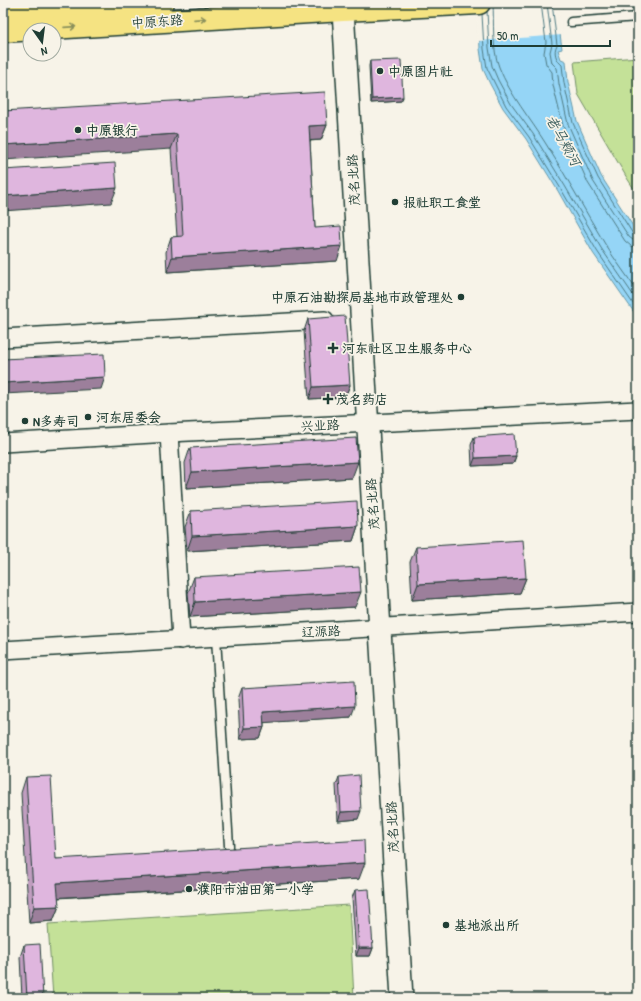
<svg xmlns="http://www.w3.org/2000/svg" width="641" height="1001" font-family="'Patrick Hand','LXGW WenKai TC',sans-serif">
  <style>
    .green { fill: #c4e198; stroke: #728f66 }
    .water { fill: #95d5f6; stroke: #6698a8 }
    .pier { fill: #f7f3e8 }
    .lines { fill: none; stroke-linecap: round; stroke-linejoin: round }
    .shore { stroke: #4e7a82; stroke-width: 1 }
    .service-casing { stroke: #1f3d34; stroke-width: 11 }
    .minor-casing { stroke: #1f3d34; stroke-width: 20 }
    .tertiary-casing { stroke: #1f3d34; stroke-width: 24 }
    .primary-casing { stroke: #1f3d34; stroke-width: 25 }
    .service { stroke: #f7f3e8; stroke-width: 8 }
    .minor { stroke: #f7f3e8; stroke-width: 17 }
    .tertiary { stroke: #f7f3e8; stroke-width: 21 }
    .primary { stroke: #f5e382; stroke-width: 22 }
    .wall { fill: #c09dbf; stroke: #1f3d34 }
    .shaded-wall { fill: #9c7f9b; stroke: #1f3d34 }
    .building { fill: #dfb6de; stroke: #1f3d34 }
    .oneway { stroke: #8a905b }
    .poi-dot { fill: #1f3d34; stroke: #f7f3e8; stroke-width: 1.5 }
    .labels { text-anchor: middle; dominant-baseline: central; stroke-width: 3.5; stroke-linejoin: round; paint-order: stroke }
    .street-label { font-size: 13px; fill: #1f3d34; stroke: #f7f3e8 }
    .poi-label { font-size: 13px; font-weight: bold; fill: #1f3d34; stroke: #f7f3e8; text-anchor: start }
    .water-label { font-size: 14px; font-style: italic; fill: #375b5b; stroke: #f7f3e8 }
  </style>
  <rect width="100%" height="100%" fill="#f7f3e8"/>
  <filter id="ink" filterUnits="userSpaceOnUse"><feTurbulence type="fractalNoise" baseFrequency=".025" numOctaves="2"/><feDisplacementMap in="SourceGraphic" scale="8" xChannelSelector="R" yChannelSelector="G"/><feConvolveMatrix kernelMatrix="1 2 1 2 8 2 1 2 1" color-interpolation-filters="sRGB"/></filter>
  <g filter="url(#ink)">
    <!-- green -->
    <g class="green">
      <polygon points="638,57 638,195 627,178 578,94 574,62"/>
      <polygon points="349,905 354,998 53,998 48,924"/>
    </g>
    <!-- water -->
    <polygon class="water" points="478,3 556,3 562,49 558,50 561,59 566,61 568,82 577,121 601,176 638,234 638,318 593,253 558,191 526,139 503,108 490,84 483,69 480,49"/>
    <!-- pier -->
    <polygon class="pier" points="476,3 558,3 562,35 478,41"/>
    <g class="lines">
      <!-- shore -->
      <g class="shore">
        <path d="M493 3C494 22 492 49 499 67 510 95 530 118 546 144 567 177 585 211 605 244 615 260 627 276 638 292"/>
        <polyline points="541,3 546,42 544,53 546,64 552,72 553,85 563,126 588,183 625,241 631,246 638,247"/>
        <polyline points="547,3 552,44 550,52 552,63 557,68 559,84 568,124 593,181 629,237 633,240 638,241"/>
        <path d="M552 3 557 45C553 52 556 60 562 65L564 83 573 123 598 178 633 234 638 236"/>
        <polyline points="487,11 489,48 492,66 498,80 511,104 533,134 565,186 601,248 638,302"/>
        <polyline points="482,14 484,49 487,68 506,106 529,137 561,189 597,251 638,311"/>
      </g>
      <!-- service casing -->
      <g class="service-casing">
        <g id="service">
          <polyline points="571,22 638,17"/>
          <polyline points="216,638 229,846"/>
        </g>
      </g>
      <!-- minor casing -->
      <g class="minor-casing">
        <g id="minor">
          <polyline points="3,338 325,320"/>
          <polyline points="169,433 181,640"/>
          <polyline points="3,443 169,433 638,410"/>
          <polyline points="3,650 638,612"/>
        </g>
      </g>
      <!-- tertiary casing -->
      <g class="tertiary-casing">
        <polyline id="tertiary" points="343,10 402,998"/>
      </g>
      <!-- primary casing -->
      <g class="primary-casing">
        <g id="primary">
          <polyline points="3,12 162,3"/>
          <polyline points="3,31 343,10 479,3"/>
        </g>
      </g>
      <!-- service -->
      <use href="#service" class="service"/>
      <!-- minor -->
      <use href="#minor" class="minor"/>
      <!-- tertiary -->
      <use href="#tertiary" class="tertiary"/>
      <!-- primary -->
      <use href="#primary" class="primary"/>
    </g>
    <!-- wall -->
    <g class="wall">
      <polygon points="370,61 403,97 401,101 371,103 369,66"/>
      <polygon points="3,111 327,125 321,140 310,141 315,228 337,261 167,272 166,252 171,237 177,237 171,149"/>
      <polygon points="308,319 350,385 345,397 309,399 304,331"/>
      <polygon points="474,437 516,456 513,464 472,466 471,445"/>
      <polygon points="190,448 352,478 186,488 185,463"/>
      <polygon points="191,511 358,526 353,541 187,551 185,527"/>
      <polygon points="416,547 526,578 520,593 412,600 410,562"/>
      <polygon points="194,577 355,607 190,617 188,593"/>
      <polygon points="242,688 351,717 264,722 264,727 260,738 240,739 238,699"/>
      <polygon points="26,777 56,859 359,879 58,898 59,906 53,921 29,923 21,793"/>
      <polygon points="339,777 358,819 338,821 336,785"/>
      <polygon points="355,890 373,948 370,956 356,956 352,898"/>
      <polygon points="24,945 43,998 22,998 20,957"/>
    </g>
    <!-- shaded-wall -->
    <g class="shaded-wall">
      <polygon points="403,97 401,101 371,103 372,99"/>
      <polygon points="327,125 321,140 303,141 309,126"/>
      <polygon points="177,134 171,149 3,160 3,145"/>
      <polygon points="117,188 111,203 3,211 3,196"/>
      <polygon points="342,246 337,261 167,272 172,257"/>
      <polygon points="105,377 101,389 3,394 3,383"/>
      <polygon points="350,385 345,397 309,399 313,387"/>
      <polygon points="516,456 513,464 472,466 475,458"/>
      <polygon points="358,462 352,478 186,488 192,472"/>
      <polygon points="358,526 353,541 187,551 192,536"/>
      <polygon points="526,578 520,593 412,600 418,584"/>
      <polygon points="361,592 355,607 190,617 195,602"/>
      <polygon points="355,706 351,717 259,723 263,712"/>
      <polygon points="264,727 260,738 240,739 244,728"/>
      <polygon points="361,811 358,819 338,821 341,812"/>
      <polygon points="365,863 359,879 52,898 57,883"/>
      <polygon points="59,906 53,921 29,923 34,907"/>
      <polygon points="359,948 373,948 370,956 356,956"/>
    </g>
    <!-- building -->
    <g class="building">
      <polygon points="401,60 403,97 372,99 370,61"/>
      <polygon points="325,92 327,125 309,126 315,228 341,226 342,246 172,257 171,237 183,236 177,134 3,145 3,111"/>
      <polygon points="115,163 117,188 3,196 3,170"/>
      <polygon points="345,316 350,385 313,387 308,319"/>
      <polygon points="104,354 105,377 3,383 3,359"/>
      <polygon points="514,434 516,456 475,458 474,437"/>
      <polygon points="356,438 358,462 192,472 190,448"/>
      <polygon points="357,501 358,526 192,536 191,511"/>
      <polygon points="523,540 526,578 418,584 416,547"/>
      <polygon points="359,567 361,592 195,602 194,577"/>
      <polygon points="354,681 355,706 263,712 264,727 244,728 242,688"/>
      <polygon points="359,775 361,811 341,812 339,777"/>
      <polygon points="51,776 56,859 364,840 365,863 57,883 59,906 34,907 26,777"/>
      <polygon points="369,889 373,948 359,948 355,890"/>
      <polygon points="40,944 43,998 27,998 24,945"/>
    </g>
    <!-- one-way arrows -->
    <defs><path id="oneway-shaft" d="M-6 0H5M1.5-3L5.5 0L1.5 3" fill="none" stroke-width="1.6" stroke-linecap="round" stroke-linejoin="round"/></defs>
    <g class="oneway">
      <use href="#oneway-shaft" transform="translate(200 19) rotate(-4)"/>
      <use href="#oneway-shaft" transform="translate(70 27) rotate(-4)"/>
    </g>
  </g>
  <!-- markers -->
  <g class="poi-dot">
    <circle cx="380" cy="71" r="4"/>
    <circle cx="78" cy="130" r="4"/>
    <circle cx="395" cy="202" r="4"/>
    <circle cx="461" cy="297" r="4"/>
    <path d="M331 342h4v4h4v4h-4v4h-4v-4h-4v-4h4z"/>
    <path d="M326 393h4v4h4v4h-4v4h-4v-4h-4v-4h4z"/>
    <circle cx="88" cy="417" r="4"/>
    <circle cx="25" cy="421" r="4"/>
    <circle cx="189" cy="889" r="4"/>
    <circle cx="446" cy="925" r="4"/>
  </g>
  <g class="labels">
    <!-- street labels -->
    <g class="street-label">
      <text transform="translate(157 21) rotate(-4)">中原东路</text>
      <text transform="translate(353 180) rotate(-93)">茂名北路</text>
      <text transform="translate(320 425) rotate(-3)">兴业路</text>
      <text transform="translate(372 504) rotate(-94)">茂名北路</text>
      <text transform="translate(321 631) rotate(-3)">辽源路</text>
      <text transform="translate(392 827) rotate(-93)">茂名北路</text>
    </g>
    <!-- poi labels -->
    <g class="poi-label">
      <text x="388" y="71">中原图片社</text>
      <text x="86" y="130">中原银行</text>
      <text x="403" y="202">报社职工食堂</text>
      <text x="453" y="297" text-anchor="end">中原石油勘探局基地市政管理处</text>
      <text x="342" y="348">河东社区卫生服务中心</text>
      <text x="336" y="399">茂名药店</text>
      <text x="96" y="417">河东居委会</text>
      <text x="33" y="421">N多寿司</text>
      <text x="197" y="889">濮阳市油田第一小学</text>
      <text x="454" y="925">基地派出所</text>
    </g>
    <!-- water labels -->
    <g class="water-label">
      <text transform="translate(564 140) rotate(61)">老马颊河</text>
    </g>
  </g>
  <!-- margin -->
  <rect width="641" height="1001" fill="none" stroke="#f7f3e8" stroke-width="16"/>
  <rect x="8" y="8" width="625" height="985" fill="none" stroke="#1f3d34" stroke-width="1.5" filter="url(#ink)"/>
  <!-- north arrow -->
  <g transform="translate(42 42) rotate(166)"><circle r="19" fill="#f7f3e8" stroke="#a1aaa0"/>
  <path d="M0-3L7 15L0 10L-7 15Z" fill="#1f3d34"/>
  <text y="-6" font-size="11" font-weight="bold" text-anchor="middle" fill="#1f3d34">N</text>
  </g>
  <!-- scale -->
  <path d="M491 40v6h119v-6" fill="none" stroke="#1f3d34" stroke-width="2"/>
  <text x="497" y="40" font-size="12" fill="#1f3d34" stroke="#f7f3e8" stroke-width="3" paint-order="stroke">50 m</text>
</svg>
